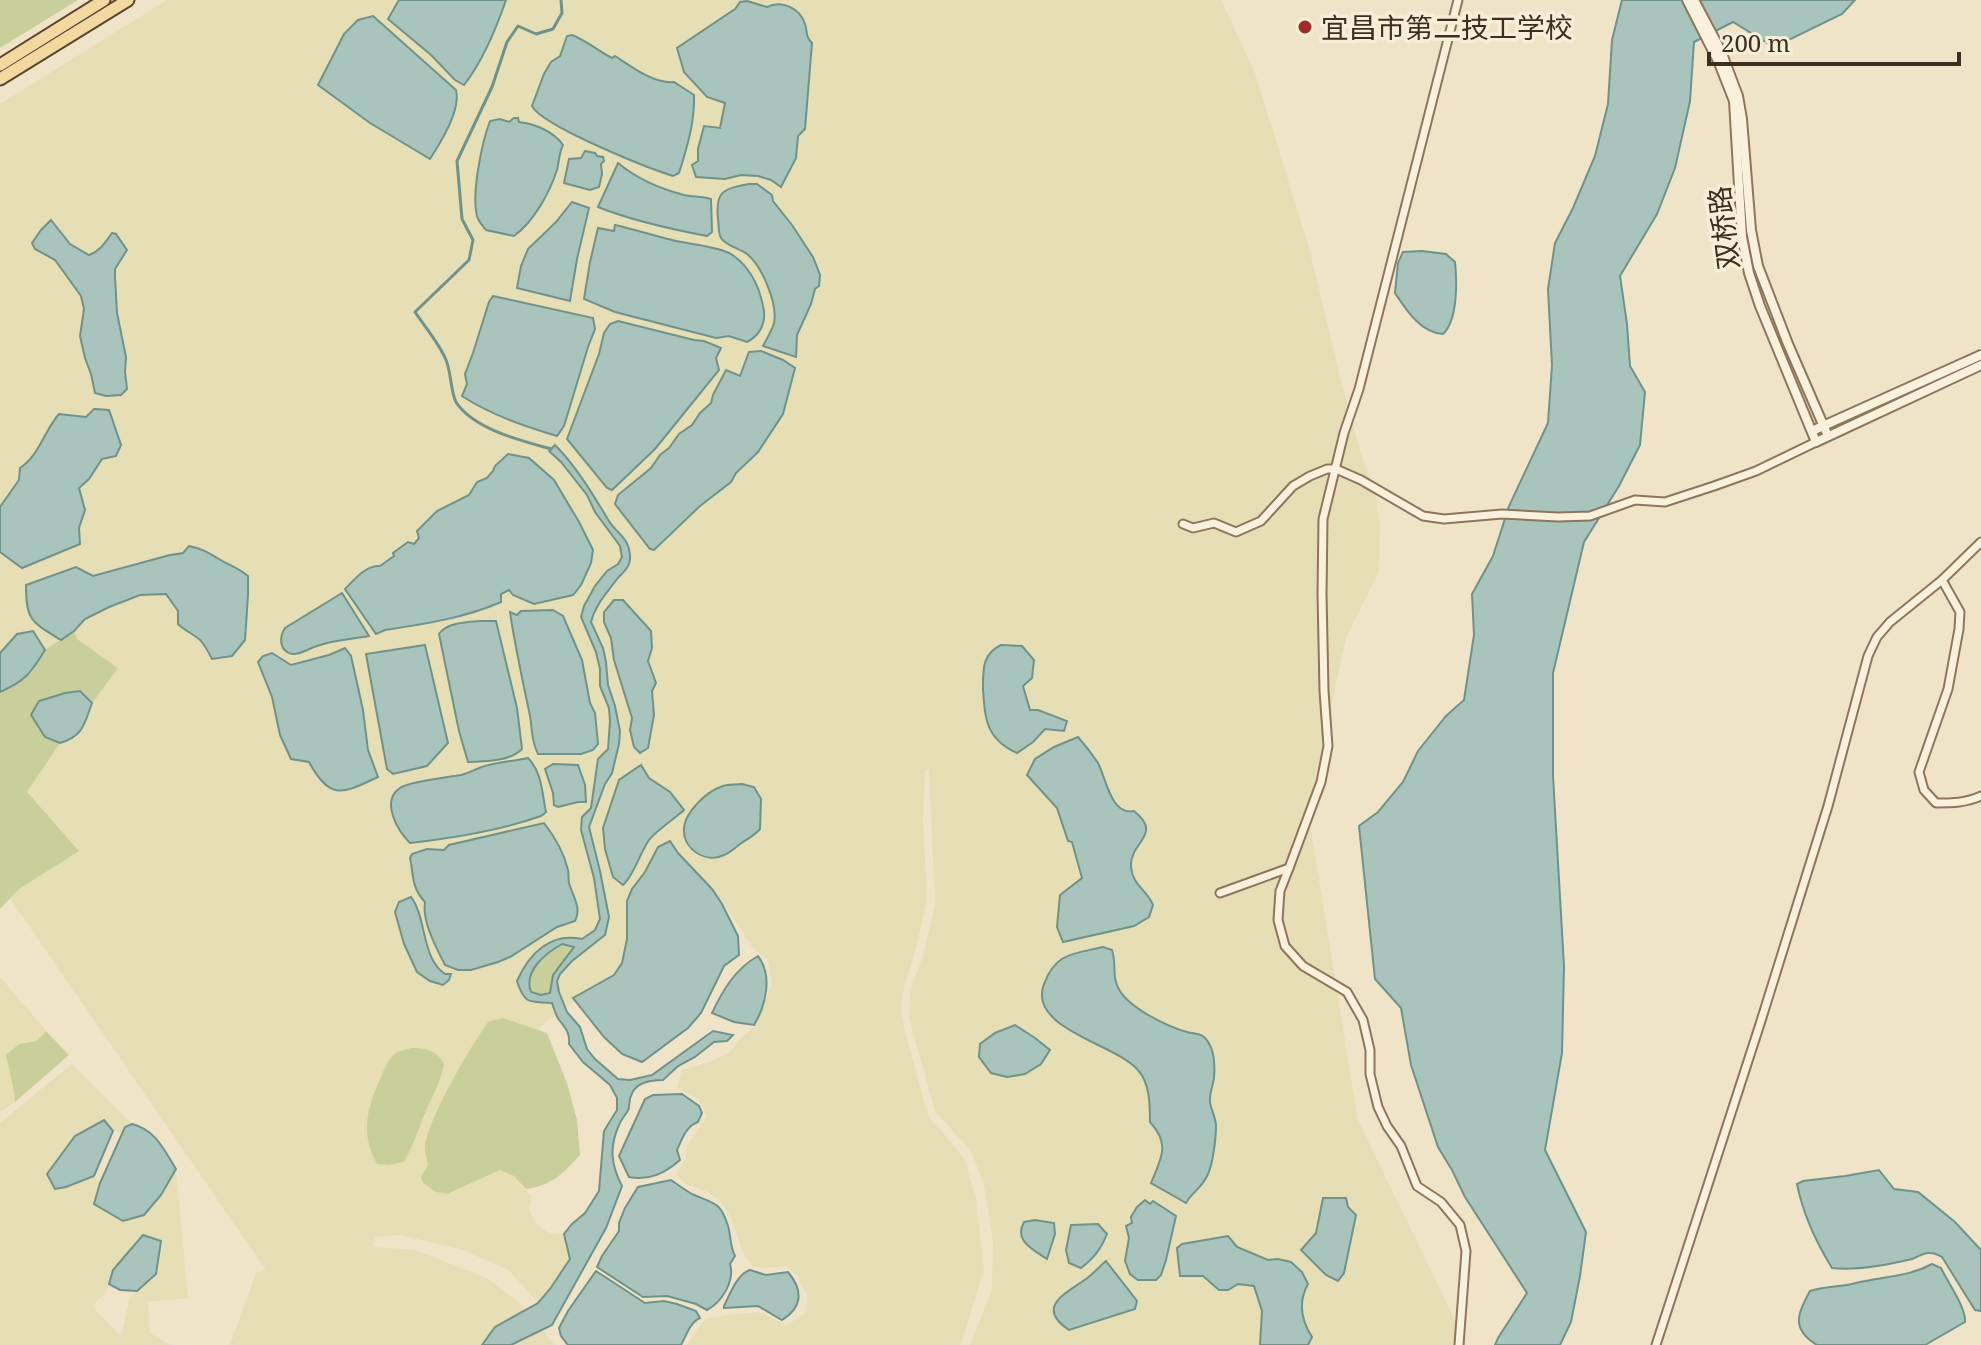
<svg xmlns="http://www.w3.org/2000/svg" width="1981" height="1345" font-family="'Noto Serif','Noto Sans SC',serif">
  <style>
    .farmland { fill: #e6deb5; fill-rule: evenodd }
    .green { fill: #c9cf9b }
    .water { fill: #a9c4bc; stroke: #6f938a; stroke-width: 2; fill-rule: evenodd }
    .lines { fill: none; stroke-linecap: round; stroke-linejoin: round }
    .stream { stroke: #6f938a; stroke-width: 3 }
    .minor-casing { stroke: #8d765c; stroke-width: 11 }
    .tertiary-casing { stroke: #8d765c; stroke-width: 12 }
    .primary-casing { stroke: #5b4430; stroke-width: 15 }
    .minor { stroke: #faf1dc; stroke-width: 7 }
    .tertiary { stroke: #faf1dc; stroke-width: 8 }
    .primary { stroke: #f3d9a0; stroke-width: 11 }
    .poi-dot { fill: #9e2a2b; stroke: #f7eed8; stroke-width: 3 }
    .labels { text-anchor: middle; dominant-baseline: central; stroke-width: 7; stroke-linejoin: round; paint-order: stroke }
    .poi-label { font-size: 28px; fill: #3d2e20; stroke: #f7eed8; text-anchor: start }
    .street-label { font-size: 28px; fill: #3d2e20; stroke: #f7eed8 }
  </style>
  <rect width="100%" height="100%" fill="#f0e4c8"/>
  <!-- farmland -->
  <g class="farmland">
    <polygon points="167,0 1221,0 1255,73 1309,248 1343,389 1360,451 1376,496 1380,525 1379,571 1346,638 1308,812 1358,1120 1467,1345 970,1345 992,1289 993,1241 984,1185 971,1151 935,1111 909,1018 910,991 923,956 935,905 929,769 925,772 923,820 927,900 915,951 904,987 901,1009 904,1028 927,1112 930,1118 964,1158 976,1198 984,1269 961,1345 687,1345 705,1319 727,1315 760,1312 786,1326 805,1313 807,1296 797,1275 786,1266 763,1268 753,1266 743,1253 730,1215 718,1199 706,1191 687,1185 676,1175 686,1158 687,1145 707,1117 699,1099 677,1088 682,1070 710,1062 729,1053 737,1042 755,1026 772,984 768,959 754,950 724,904 546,1021 421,1177 423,1183 436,1192 447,1194 500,1170 514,1176 532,1197 529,1208 535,1223 549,1233 564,1234 570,1259 550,1289 538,1303 509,1270 460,1249 400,1235 374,1237 373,1247 415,1250 487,1278 522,1305 555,1345 230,1345 256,1273 266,1270 0,884 0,104"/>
    <polygon points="0,977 46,1031 37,1041 19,1044 13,1086 15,1102 0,1112"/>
    <path d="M72 1064 132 1124 125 1127 122 1133 113 1131 103 1121 76 1136 47 1174 81 1181 94 1176 100 1183 94 1204 161 1195 176 1169 188 1298 148 1302 150 1333 171 1345H0V1123ZM113 1270 156 1274 130 1297 121 1337 92 1306 106 1292Z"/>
  </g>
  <!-- green -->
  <g class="green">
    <polygon points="0,0 78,0 0,48"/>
    <polygon points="74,631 77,639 118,668 92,703 80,691 45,737 60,743 27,792 79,851 19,889 0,909 0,692 12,687 31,673 45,650"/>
    <path d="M562 944 575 947 553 975 550 994 541 995 531 992C523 971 546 953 562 944Z"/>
    <path d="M503 1018 547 1033 567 1083 577 1120 580 1155C563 1174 552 1185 526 1189L514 1176 500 1170 447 1194 436 1192 423 1183 421 1177 428 1165C427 1160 425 1152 425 1147 427 1120 471 1046 488 1022Z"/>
    <polygon points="46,1031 69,1055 15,1102 13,1086 6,1055 19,1044 37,1041"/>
    <path d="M411 1048C425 1048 437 1050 444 1064 441 1081 432 1097 425 1113 418 1130 413 1146 404 1162L389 1165 377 1164C360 1133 367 1108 381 1077 384 1070 387 1061 393 1055 398 1051 405 1050 411 1048Z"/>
  </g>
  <!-- water -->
  <g class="water">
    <path d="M399 0H506C496 29 483 61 464 85L455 80 431 55 388 19Z"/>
    <polygon points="1622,0 1855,0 1842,14 1774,47 1733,22 1694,42 1690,101 1675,168 1657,214 1620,276 1627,324 1630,366 1645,392 1640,445 1619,486 1584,542 1553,673 1553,776 1564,966 1562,1053 1545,1150 1586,1232 1580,1276 1571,1322 1560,1345 1495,1345 1498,1338 1527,1293 1465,1197 1452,1170 1438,1147 1411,1065 1401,1008 1375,979 1359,826 1378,812 1403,782 1418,751 1446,716 1464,700 1474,635 1472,594 1493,556 1509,506 1548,423 1552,365 1548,289 1555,243 1573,208 1595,156 1608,104 1612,40"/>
    <path d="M747 1 767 7C782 0 800 8 805 24 808 33 805 36 812 43L805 129 798 136 796 158 781 187 771 180 758 176 741 175 725 179 696 177 692 165 698 161V149L704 126 720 128 725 103 707 97 684 72 677 48 735 9 740 2Z"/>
    <path d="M373 16 456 90C461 110 441 142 430 159L370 123 318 85 344 34 358 20Z"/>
    <path d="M572 35C587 41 597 50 612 58L615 56C632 67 654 84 674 82L694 95C695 121 687 148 679 173L673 176C648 168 542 126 532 106L544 74 551 62 560 56 567 36Z"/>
    <path d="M514 118H518L519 122C535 124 553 131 563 145 559 153 559 162 557 170 549 194 534 221 514 236L486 230C483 226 480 223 478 219 470 198 482 142 490 121L500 119 509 122Z"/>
    <polygon points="585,151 595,153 597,156 603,157 604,161 601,164 602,174 599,187 590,190 564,183 569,159 581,158"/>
    <path d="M618 163C636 178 661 189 684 195 693 197 702 196 711 199L712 232 707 236C670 229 633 221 598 207Z"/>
    <path d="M749 184H757L772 195 773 201 792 225 813 257 820 275 819 286 815 289 811 304 797 335 796 357 763 346C767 338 772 331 774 323 778 304 762 266 747 254 740 249 725 245 721 238 718 233 719 225 718 219 715 191 723 189 749 184Z"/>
    <polygon points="572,202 589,208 577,259 570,301 517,288 521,266 528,249 556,222"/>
    <path d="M51 220 70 244 89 255C100 251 105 243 112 233L116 234 127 250 115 269V277L117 313 126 357 125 372 127 389 121 395 106 396 95 393 91 374 85 358 80 336 84 309 81 296 55 260 35 249 32 243 41 230Z"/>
    <path d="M615 225C636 230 656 236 676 241 689 244 721 247 731 254 749 266 759 286 763 306 767 321 761 335 747 342L729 336 716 338 615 312 584 299 590 262 598 228 614 231Z"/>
    <path d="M1422 251 1446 254 1455 262C1457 281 1458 320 1443 334 1421 333 1407 311 1395 293L1398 263 1403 252Z"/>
    <path d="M493 296 593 318 595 329 588 347 564 426 557 436C524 426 491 415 462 396L467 384 465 374 473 353 489 302Z"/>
    <polygon points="618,321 694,340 704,341 721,348 716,358 719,370 655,449 612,490 607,488 567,439 599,354 604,333 610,324"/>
    <polygon points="761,351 783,360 795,368 783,414 758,452 736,473 731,482 700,506 654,550 650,549 615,504 618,495 651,468 660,455 669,448 679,434 692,425 700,413 711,403 713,395 726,370 740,376 749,352"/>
    <path d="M94 409 109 410 121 445 116 456 102 459 89 479 79 488 85 510 79 528 80 544 22 568 0 552V507L19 480 20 468C39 456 44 431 59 414L86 417Z"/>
    <path d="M555 445C577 467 593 495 609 521 614 530 625 536 628 546 630 551 631 559 629 564 627 570 621 574 617 579 607 593 595 605 591 622L603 648 606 662 608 685 615 706 620 731 619 744 612 773 605 784 589 827 600 871 609 917 605 935 572 961 560 974 557 981 559 992 567 1012 580 1027 587 1049 595 1059 618 1079 630 1080 652 1075 713 1031 733 1035 727 1041 714 1042 695 1057 678 1066 663 1080C651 1080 635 1082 631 1096 630 1096 629 1107 629 1108 627 1114 621 1119 619 1125 609 1147 611 1165 622 1186L606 1228 552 1325 511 1345H482L495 1327 538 1303 550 1289 570 1259 564 1234 572 1224 585 1213 599 1191 604 1131 617 1110V1098L610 1085 583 1062 569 1044C570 1033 566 1029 560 1021 556 1017 554 1009 552 1003 530 1001 525 1006 517 981 529 954 550 932 582 939L595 930 600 919 594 878 581 830 582 817 591 808 598 759 608 749 610 721 609 708 600 686V669L596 652 581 617 584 606 595 586 607 571 618 564 622 557 620 546 595 512 587 495 561 462 549 451ZM562 944 574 947 553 975 550 993 541 995 531 992C523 971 546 953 562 944Z"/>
    <path d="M508 454 529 458 554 480 579 522 593 550 591 563 581 585 573 595 534 604 513 595 509 590 501 594V602C465 618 424 624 385 630L376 634 345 589C355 579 366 565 380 566L394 556 393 553 408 542 414 544 419 538 417 531 437 511 469 495 477 482 487 478 493 471 495 466Z"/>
    <path d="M189 546C203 549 207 552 219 559 230 566 237 567 248 576V595L245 640 232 656 212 659C209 653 205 646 201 641 194 634 185 631 178 624V611L166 594 140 595 109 607 85 619 74 631 61 640C31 622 26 620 26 585L76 567 93 576 170 555 183 553Z"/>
    <path d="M342 593 369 636C353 639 333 640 317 646 310 648 300 655 292 654 279 651 279 637 285 628Z"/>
    <polygon points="614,600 623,600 651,631 652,648 648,661 656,683 652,691 654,715 648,748 640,753 634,747 630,730 632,718 614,660 611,638 604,622 604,612"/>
    <path d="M553 610 563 616 582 660 590 703 595 713 598 744 593 750 581 754H538C530 738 533 728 529 711 522 678 515 646 510 612L517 615 521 611Z"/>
    <path d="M479 621H496L517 708 522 749C509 762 486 761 468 762L459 731 439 634C446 623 466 622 479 621Z"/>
    <path d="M33 631 45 650C31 673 25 681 0 692V653L17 634Z"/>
    <polygon points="425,645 448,743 427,766 393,774 387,769 366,654"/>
    <path d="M1001 645 1022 646 1034 660 1032 678 1023 686 1030 710H1038L1067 721 1064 731 1045 729 1033 742 1017 753C986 739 985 719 983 689 983 670 982 654 1001 645Z"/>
    <path d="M345 648 351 656 363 710 368 750 378 777C343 793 331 802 309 762L291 759 280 735 272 697 258 662 263 656 272 653 291 665 329 655Z"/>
    <path d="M80 691 92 703C84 725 83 736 60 743L45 737 31 715 39 701 65 693Z"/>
    <path d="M1078 737C1085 745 1092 754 1098 763 1106 778 1111 816 1134 811 1164 835 1129 842 1131 867 1133 887 1147 889 1153 905L1149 917 1134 926 1063 942 1057 927 1060 895 1082 878 1072 842 1068 841 1057 808 1027 775 1035 759 1054 747Z"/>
    <path d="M528 758C542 772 542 793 546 812L541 816C499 831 453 838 410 843 398 831 380 801 400 788 408 782 449 777 461 775 470 773 477 768 485 766 499 762 514 761 528 758Z"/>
    <polygon points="553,764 578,765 585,785 586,802 578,802 558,807 554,805 553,793 545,769"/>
    <path d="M641 765 649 778 670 792 684 810C674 819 657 830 649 840 640 853 633 877 623 885L613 877 605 849 603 828 619 780Z"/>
    <path d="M742 784 754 787 761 799 760 829C754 836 747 839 740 844 735 848 730 853 724 855 707 864 684 850 684 831 683 813 707 791 723 786 729 784 736 785 742 784Z"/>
    <path d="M544 823C555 837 564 853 568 870 569 874 568 879 569 883 573 897 582 908 575 921L557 927 510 957 498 962 471 970H458L445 965C436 947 422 922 425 902 411 887 414 876 410 858L412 854 427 849 444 850 449 845Z"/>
    <polygon points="670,841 678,853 712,889 722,904 738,936 739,955 724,966 701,1013 688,1028 642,1062 622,1054 604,1037 573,998 614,975 622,963 627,939 627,901 632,889 645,872 658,847"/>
    <path d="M411 897C427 918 421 958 445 974H451L449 980 443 985 430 981 417 972 404 944 395 912 399 902Z"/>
    <path d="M1103 947 1112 950C1117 964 1111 978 1120 991 1130 1008 1168 1027 1187 1032 1194 1034 1199 1033 1204 1037 1214 1046 1215 1065 1214 1078 1213 1086 1209 1094 1210 1102 1211 1110 1216 1118 1216 1126 1216 1138 1213 1163 1208 1174 1202 1188 1192 1192 1186 1203L1151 1183C1161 1158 1171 1145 1150 1122 1150 1105 1150 1082 1137 1069 1115 1044 1027 1028 1044 984 1056 952 1074 954 1103 947Z"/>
    <path d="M758 956C773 976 766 1005 754 1025L734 1022 712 1013C723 990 735 969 758 956Z"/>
    <polygon points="1015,1025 1035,1038 1050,1050 1041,1064 1025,1074 1007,1077 991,1073 979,1057 980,1044 995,1033"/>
    <path d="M682 1094 699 1106 702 1113 698 1122C686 1126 682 1139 677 1150L680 1160C665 1173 650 1181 629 1177L619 1156 645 1099 653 1095Z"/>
    <polygon points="104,1120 113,1131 94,1176 66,1187 55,1189 47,1174 75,1136"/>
    <path d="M132 1124C156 1130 164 1150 176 1169L161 1195 144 1215 123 1221 94 1204 100 1183 125 1127Z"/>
    <path d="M1879 1170 1894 1189 1918 1192 1955 1222 1981 1250V1311L1975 1310 1942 1257C1937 1255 1936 1253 1930 1253 1923 1252 1919 1257 1912 1259 1887 1265 1857 1271 1832 1268 1816 1242 1803 1214 1797 1184L1803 1181 1845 1176Z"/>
    <path d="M671 1180C678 1185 685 1190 692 1194 713 1204 720 1200 728 1226 731 1236 730 1247 735 1256L730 1264C735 1281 722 1302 707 1310L696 1304 667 1296 643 1297 597 1267 602 1256 619 1231V1223L625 1208 638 1187Z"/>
    <polygon points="1323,1198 1346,1198 1348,1207 1356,1215 1344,1273 1338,1281 1326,1275 1301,1250 1316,1233"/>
    <polygon points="1145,1200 1150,1204 1153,1201 1176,1216 1166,1260 1161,1275 1156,1280 1138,1280 1130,1274 1125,1261 1129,1238 1126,1226 1132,1223 1131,1217 1137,1207"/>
    <path d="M1035 1220 1054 1223 1055 1234 1047 1259C1034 1250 1013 1241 1024 1222Z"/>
    <path d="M1098 1224 1107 1234C1101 1249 1094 1258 1081 1268L1069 1263 1066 1250 1071 1225Z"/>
    <polygon points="143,1235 161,1241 156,1274 137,1291 120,1290 109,1284 113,1270"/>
    <path d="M1228 1236 1237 1247 1268 1260 1278 1259 1291 1262 1302 1272 1308 1284C1298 1302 1301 1320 1312 1337L1308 1345H1260L1262 1311 1254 1286 1238 1284 1228 1290H1219L1203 1276H1180L1177 1248 1182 1244Z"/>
    <path d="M1106 1261 1137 1301 1135 1309 1069 1330C1035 1307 1065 1294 1086 1279 1093 1274 1099 1267 1106 1261Z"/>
    <path d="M1932 1264 1941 1268C1948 1283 1966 1307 1965 1322L1925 1345H1817C1791 1329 1797 1314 1810 1291 1822 1287 1834 1287 1847 1285 1853 1284 1859 1282 1865 1281 1889 1276 1910 1276 1932 1264Z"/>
    <path d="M750 1270 766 1275 788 1272C803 1290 803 1307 782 1320L758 1306 724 1308V1306C730 1294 737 1274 750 1270Z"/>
    <path d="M596 1271 645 1303 664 1301 677 1304 696 1311 700 1318C690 1322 686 1336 681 1345H568L561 1336 559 1328 568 1311Z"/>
  </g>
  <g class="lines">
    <!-- stream -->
    <path class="stream" d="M551 449C522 441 473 429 456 402 451 394 451 371 446 360 439 343 425 327 415 312L469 260 473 240 462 219 457 161 492 87 507 42 518 26 536 34 553 29 562 13 561 0"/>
    <!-- minor casing -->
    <g class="minor-casing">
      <g id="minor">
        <polyline points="1183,524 1193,528 1214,523 1236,532 1261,521 1293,486 1310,476 1327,469 1336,469 1361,480 1423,516 1444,519 1502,514 1558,517 1590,516 1635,500 1665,502 1714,486 1756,471 1816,442"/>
        <path d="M1942 580 1960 612 1959 629 1948 689 1919 772 1924 790 1936 803C1952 803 1966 803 1981 796"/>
        <polyline points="1289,868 1321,782 1328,746 1324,691 1322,594 1323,519 1344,433 1359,389 1458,0"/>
        <polyline points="1220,893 1289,868 1280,891 1278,920 1285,946 1303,966 1347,992 1363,1020 1370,1050 1370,1074 1378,1107 1387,1126 1401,1146 1417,1186 1441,1202 1460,1225 1466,1251 1459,1345"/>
        <polyline points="1656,1345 1760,1024 1828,806 1868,656 1877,637 1890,622 1942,580 1981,542"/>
      </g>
    </g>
    <!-- tertiary casing -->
    <g class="tertiary-casing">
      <g id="tertiary">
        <polyline points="1687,0 1719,63 1734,101 1742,237 1749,273 1760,306 1816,442 1981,365"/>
        <polyline points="1694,0 1721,51 1738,96 1742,119 1751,230 1758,266 1788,344 1828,436"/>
        <polyline points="1812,431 1981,355"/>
      </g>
    </g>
    <!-- primary casing -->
    <g class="primary-casing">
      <g id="primary">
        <polyline points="0,65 104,0"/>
        <polyline points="0,79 128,0"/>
      </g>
    </g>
    <!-- minor -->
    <use href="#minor" class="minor"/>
    <!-- tertiary -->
    <use href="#tertiary" class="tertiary"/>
    <!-- primary -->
    <use href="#primary" class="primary"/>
  </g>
  <!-- markers -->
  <circle class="poi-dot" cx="1305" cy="27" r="8"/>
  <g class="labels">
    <!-- poi labels -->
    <g class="poi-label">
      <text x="1321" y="27">宜昌市第二技工学校</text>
    </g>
    <!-- street labels -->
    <g class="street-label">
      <text transform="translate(1723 228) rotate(-97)">双桥路</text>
    </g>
  </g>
  <!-- scale -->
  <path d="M1709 52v12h250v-12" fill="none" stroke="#3d2e20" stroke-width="4"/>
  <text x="1721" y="52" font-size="24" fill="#3d2e20" stroke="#f7eed8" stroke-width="6" paint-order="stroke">200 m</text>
</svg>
